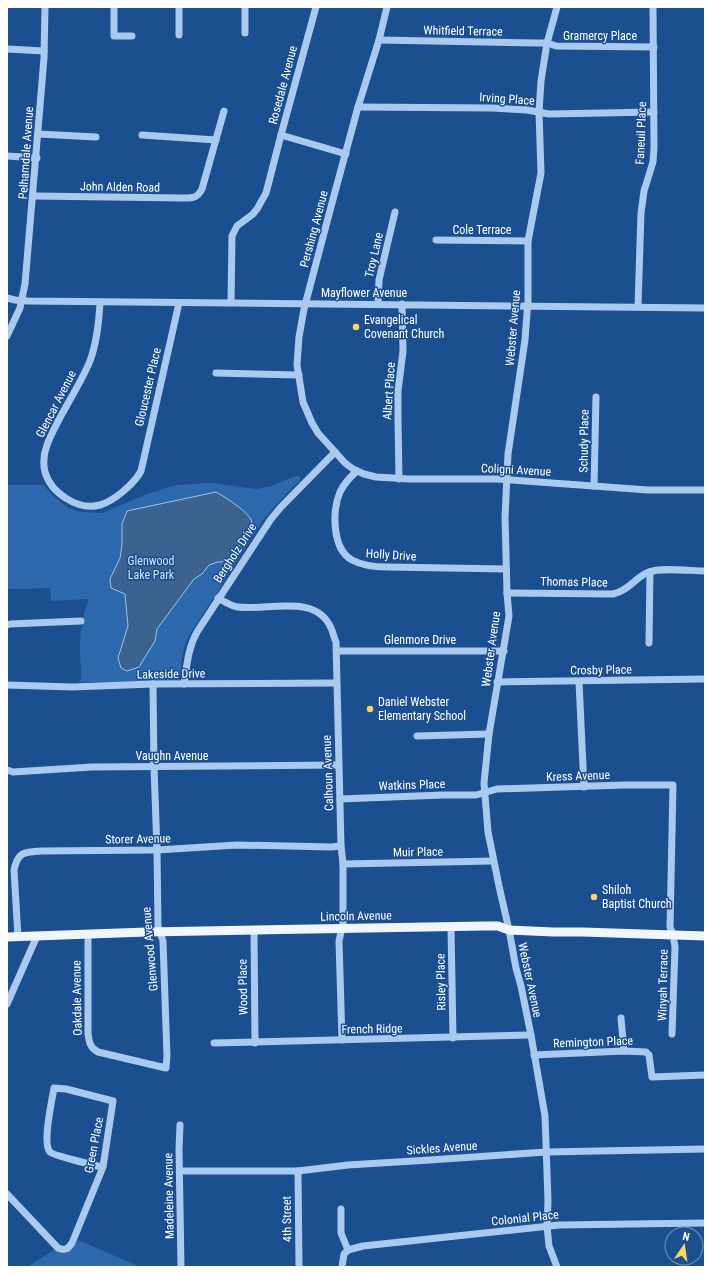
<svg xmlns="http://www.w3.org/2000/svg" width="712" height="1274" font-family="'Roboto Condensed',sans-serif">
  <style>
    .green { fill: #2e69ad }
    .water { fill: #3c6290; stroke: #9cc4f0 }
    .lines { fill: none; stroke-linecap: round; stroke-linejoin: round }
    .minor { stroke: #a9c9ee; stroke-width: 7 }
    .major { stroke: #f0f6ff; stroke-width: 9 }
    .poi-dot { fill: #ffd166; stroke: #1b4f8f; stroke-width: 1.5 }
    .labels { text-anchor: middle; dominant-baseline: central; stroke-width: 3; stroke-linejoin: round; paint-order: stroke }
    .street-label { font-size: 12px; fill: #fff; stroke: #1b4f8f }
    .poi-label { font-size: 12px; fill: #fff; stroke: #1b4f8f; text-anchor: start }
    .park-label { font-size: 12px; fill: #cfe3fa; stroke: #1b4f8f }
  </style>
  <rect width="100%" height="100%" fill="#1b4f8f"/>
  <!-- green -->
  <g class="green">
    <path d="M296 476 300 477V480L276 505 264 519 190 634C181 650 182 662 180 679L177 682H78L81 679C82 670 80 660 80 651 80 631 82 618 89 599L51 601 50 588 7 589V485H44L52 495 67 507 81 512 102 513 147 494 176 485 211 483 256 489 271 486Z"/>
    <path d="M78 1240 136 1265V1267H30L29 1266 54 1250C67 1255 70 1251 78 1240Z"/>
  </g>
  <!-- water -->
  <path class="water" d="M216 492C225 497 251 513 252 523 252 527 249 531 247 535 243 541 241 545 235 549V555L221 562H218L209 565 202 574 194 579 157 629 155 641 139 667 127 671 121 668 118 658 128 626 125 594 111 588 110 579 120 558 122 544V524L127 511Z"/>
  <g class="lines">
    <!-- minor -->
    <g class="minor">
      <polyline points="114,7 114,36 132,36"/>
      <polyline points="387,7 379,40 358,107 332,203 304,309 299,337 297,365 303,402 312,423 318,433 345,463 353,469 364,474 376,477 409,479 497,479 648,490 705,490"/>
      <polyline points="245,33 245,7"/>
      <polyline points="179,35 179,7"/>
      <polyline points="379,40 536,43 547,43 556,46 654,47"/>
      <polyline points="7,49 44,51"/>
      <polyline points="358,107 491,108 527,110 549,114 654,112"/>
      <polyline points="38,134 96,137"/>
      <polyline points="142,135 216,140"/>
      <polyline points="281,135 346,154"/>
      <polyline points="7,156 37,158"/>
      <path d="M34 196 182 198C191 198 197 199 202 189L224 111"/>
      <polyline points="436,240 528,241"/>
      <polyline points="7,298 15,300 28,301 705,308"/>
      <path d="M100 302C99 322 97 342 90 361 78 390 58 416 47 445 44 453 43 464 45 472 51 493 78 511 100 505 114 501 134 484 141 471L179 303"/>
      <polyline points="231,302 232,236 237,226 253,214 257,209 266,193 281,135 316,7"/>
      <polyline points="378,304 379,280 395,212"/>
      <polyline points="638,306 641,213 644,191 653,162 654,148 653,7"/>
      <polyline points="7,336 20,308 25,284 44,58 45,7"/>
      <polyline points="216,373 299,375"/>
      <path d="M357 471C350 477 344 484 340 492 332 511 332 549 352 560 363 566 375 567 387 567L506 569"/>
      <polyline points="399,479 398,418 398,391 403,351 402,304"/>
      <polyline points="594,486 596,397"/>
      <path d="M507 593 613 594C630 590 635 577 649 572 660 567 692 571 705 571"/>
      <path d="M218 598C225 602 231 606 238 607 267 611 316 593 331 628 333 632 334 638 336 642L341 846 343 864V923L339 941 342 1040"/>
      <polyline points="7,625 10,624 81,621"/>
      <polyline points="649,643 650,572"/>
      <polyline points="337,651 504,651"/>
      <polyline points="497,682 705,679"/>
      <polyline points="579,682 584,787"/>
      <path d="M184 684C187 665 188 648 197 632L271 519 281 507 335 452"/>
      <polyline points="7,685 72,687 153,684 336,683"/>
      <polyline points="417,736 489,734"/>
      <polyline points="7,770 13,772 92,767 338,765"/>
      <polyline points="340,799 443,795 476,795 497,789 624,785 673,785 670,927 673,935 675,947 672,1034"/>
      <polyline points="343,864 493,861"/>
      <polyline points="451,927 453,1038"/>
      <polyline points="254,930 255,1043"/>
      <path d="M88 935V1033C89 1042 90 1048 98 1052L166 1068 167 1056 163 941 158 926 157 850 154 767 153 684"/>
      <path d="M18 937 14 870C18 851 25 852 41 851L157 850 237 845 331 847 341 846"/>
      <polyline points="7,1004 37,936"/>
      <polyline points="621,1018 624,1051"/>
      <polyline points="214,1043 531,1035"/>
      <polyline points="534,1055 624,1051 646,1052 649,1055 652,1077 705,1075"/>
      <polyline points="180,1125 179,1149 181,1267"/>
      <polyline points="180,1171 298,1171 348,1165 430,1160 546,1152 705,1149"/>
      <polyline points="298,1171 299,1267"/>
      <path d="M7 1194 58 1248C65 1251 68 1249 72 1243L103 1167 113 1101 66 1089 54 1088C52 1100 42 1144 50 1152 52 1155 96 1166 103 1167"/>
      <polyline points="341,1209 341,1233 348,1250"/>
      <polyline points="342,1267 344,1254 348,1250 363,1246 559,1225 705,1223"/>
      <polyline points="557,1267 549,1246 547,1226 548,1201 545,1116 531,1035 521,986 516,968 509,930 499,886 488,832 484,783 489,734 509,616 507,593 505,517 508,454 525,340 528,300 528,241 541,173 539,112 541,81 547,43 557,7"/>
    </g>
    <!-- major -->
    <polyline class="major" points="7,937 147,932 484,926 498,926 509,930 553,932 582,932 705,936"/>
  </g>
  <!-- markers -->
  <g class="poi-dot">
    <circle cx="356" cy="327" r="4"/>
    <circle cx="370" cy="709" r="4"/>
    <circle cx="594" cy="897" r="4"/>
  </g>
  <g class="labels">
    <!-- street labels -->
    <g class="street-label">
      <text transform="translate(463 31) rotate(1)">Whitfield Terrace</text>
      <text x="600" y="36">Gramercy Place</text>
      <text transform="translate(283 85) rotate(-75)">Rosedale Avenue</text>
      <text transform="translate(507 99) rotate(4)">Irving Place</text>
      <text transform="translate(641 133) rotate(-88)">Faneuil Place</text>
      <text transform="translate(26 153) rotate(-86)">Pelhamdale Avenue</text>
      <text transform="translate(120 187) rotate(1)">John Alden Road</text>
      <text transform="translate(314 229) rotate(-75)">Pershing Avenue</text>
      <text x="482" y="230">Cole Terrace</text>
      <text transform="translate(374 255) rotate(-77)">Troy Lane</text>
      <text x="364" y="293">Mayflower Avenue</text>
      <text transform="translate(513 328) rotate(-85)">Webster Avenue</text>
      <text transform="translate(148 387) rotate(-77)">Gloucester Place</text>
      <text transform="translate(389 391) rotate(-86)">Albert Place</text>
      <text transform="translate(56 404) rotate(-63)">Glencar Avenue</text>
      <text transform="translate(584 441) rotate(-89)">Schudy Place</text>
      <text transform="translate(516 470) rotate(3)">Coligni Avenue</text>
      <text transform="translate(235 553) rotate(-57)">Bergholz Drive</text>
      <text transform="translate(391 555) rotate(4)">Holly Drive</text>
      <text transform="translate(574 582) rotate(1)">Thomas Place</text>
      <text x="420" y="640">Glenmore Drive</text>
      <text transform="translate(491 649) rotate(-82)">Webster Avenue</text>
      <text transform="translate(601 670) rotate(-1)">Crosby Place</text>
      <text transform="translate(171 674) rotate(-1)">Lakeside Drive</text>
      <text x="172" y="756">Vaughn Avenue</text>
      <text transform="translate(328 773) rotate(-92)">Calhoun Avenue</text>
      <text transform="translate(578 776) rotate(-2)">Kress Avenue</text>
      <text transform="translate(412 785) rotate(-2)">Watkins Place</text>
      <text transform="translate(138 839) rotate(-1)">Storer Avenue</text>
      <text transform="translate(418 852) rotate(-1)">Muir Place</text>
      <text transform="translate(356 916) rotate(-1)">Lincoln Avenue</text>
      <text transform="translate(150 949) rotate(-95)">Glenwood Avenue</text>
      <text transform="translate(530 980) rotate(78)">Webster Avenue</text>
      <text transform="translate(441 982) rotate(-91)">Risley Place</text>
      <text transform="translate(663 985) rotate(-89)">Winyah Terrace</text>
      <text transform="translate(243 987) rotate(-91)">Wood Place</text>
      <text transform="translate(77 998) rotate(-91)">Oakdale Avenue</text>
      <text transform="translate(372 1029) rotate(-1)">French Ridge</text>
      <text transform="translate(593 1042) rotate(-2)">Remington Place</text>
      <text transform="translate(94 1145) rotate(-79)">Green Place</text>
      <text transform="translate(442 1148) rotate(-4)">Sickles Avenue</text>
      <text transform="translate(169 1196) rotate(-91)">Madeleine Avenue</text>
      <text transform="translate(525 1218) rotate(-6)">Colonial Place</text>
      <text transform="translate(287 1219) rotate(-91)">4th Street</text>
    </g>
    <!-- poi labels -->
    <g class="poi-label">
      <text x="364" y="320">Evangelical<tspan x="364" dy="14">Covenant Church</tspan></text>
      <text x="378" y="702">Daniel Webster<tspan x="378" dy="14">Elementary School</tspan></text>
      <text x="602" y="890">Shiloh<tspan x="602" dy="14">Baptist Church</tspan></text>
    </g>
    <!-- park labels -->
    <g class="park-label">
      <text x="151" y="561">Glenwood<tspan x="151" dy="14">Lake Park</tspan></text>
    </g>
  </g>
  <!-- border -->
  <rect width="712" height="1274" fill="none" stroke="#ffffff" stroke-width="16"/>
  <!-- north arrow -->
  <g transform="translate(684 1246) rotate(13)"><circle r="19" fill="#1b4f8f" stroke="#7695bc"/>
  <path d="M0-3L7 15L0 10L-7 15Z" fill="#ffd166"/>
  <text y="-6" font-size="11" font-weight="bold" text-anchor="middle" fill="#ffffff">N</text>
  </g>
</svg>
